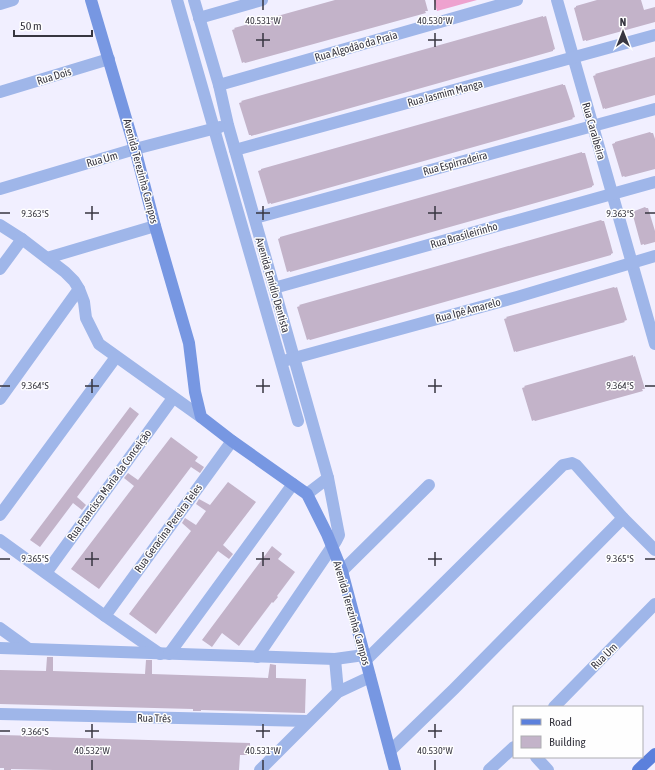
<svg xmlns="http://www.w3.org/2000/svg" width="655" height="770" font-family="'Asap Condensed',sans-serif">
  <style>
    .green { fill: #eea2cf }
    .building { fill: #c3b3c9 }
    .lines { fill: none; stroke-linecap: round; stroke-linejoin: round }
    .street { stroke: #9fb6e9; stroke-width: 12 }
    .secondary { stroke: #7797e2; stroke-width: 12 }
    .primary { stroke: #5b80dc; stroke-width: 12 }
    .ticks { fill: none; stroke: #373640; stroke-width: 1.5 }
    .labels { text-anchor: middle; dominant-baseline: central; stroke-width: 3; stroke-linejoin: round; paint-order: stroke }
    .street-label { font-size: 11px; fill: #373640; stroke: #fefefe }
    .ticks-label { font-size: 10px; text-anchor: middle; fill: #373640; stroke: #fefefe; stroke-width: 3; stroke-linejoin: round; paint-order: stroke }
  </style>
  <rect width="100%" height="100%" fill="#f1efff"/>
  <!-- green -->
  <polygon class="green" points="434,0 477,0 437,11"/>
  <!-- building -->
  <g class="building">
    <polygon points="335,0 425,0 428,11 425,11 426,13 263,58 245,63 244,62 242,63 232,30 235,29 234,28"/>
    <polygon points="597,0 641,0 644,10 655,7 655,22 586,41 586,40 583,41 574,8 576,7 576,6"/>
    <polygon points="543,16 543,17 546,16 555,49 553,50 553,51 269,131 251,136 251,135 249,135 239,103 242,102 241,101"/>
    <polygon points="655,57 655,95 605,109 605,108 603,109 593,76 596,75 595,74"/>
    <polygon points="563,84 563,85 565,85 572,106 575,117 572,118 573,119 289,199 271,204 271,203 268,204 258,171 261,170 261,169"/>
    <polygon points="650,132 651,133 653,133 655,139 655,169 625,177 624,176 622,177 612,144 615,143 615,142"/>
    <polygon points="582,152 582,153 585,153 594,185 592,186 592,187 290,272 290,271 287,272 278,239 280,238 280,237"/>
    <polygon points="645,207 646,208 648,208 655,231 655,242 644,245 644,244 641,245 632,212"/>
    <polygon points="601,220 602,221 604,221 610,242 613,253 611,254 611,255 310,340 309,339 307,340 297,307 300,306 299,305"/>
    <polygon points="614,287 615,288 617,287 627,320 624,321 625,322 516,352 516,351 514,352 504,319 507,318 506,317"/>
    <polygon points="633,355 633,357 635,356 645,389 642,389 643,391 535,421 534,420 532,421 522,388 525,387 524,386"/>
    <polygon points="130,407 139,414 77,497 86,505 82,510 73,503 40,547 30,540"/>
    <polygon points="171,437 198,457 195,461 204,467 200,473 191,467 99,589 71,569 134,486 124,478 128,473 138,480"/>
    <polygon points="228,482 256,502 223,545 233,554 229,559 218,551 156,634 129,614 191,531 182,523 185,518 196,525 206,511 196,504 199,499 210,505"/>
    <polygon points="272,546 282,554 278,559 295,572 277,596 278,597 273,603 272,602 239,646 222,633 212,647 202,640"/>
    <polygon points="47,657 53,657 53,671 145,674 146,660 152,660 152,674 268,678 270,664 276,665 276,678 306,679 305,713 201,710 201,711 193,711 193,709 0,704 0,670 46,671"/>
    <polygon points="0,735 40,736 40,735 47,735 47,737 250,743 250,755 240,755 239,770 53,770 11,769 11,770 4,770 4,768 0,768"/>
  </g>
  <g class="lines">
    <!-- street -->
    <g class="street">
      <polyline points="177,0 298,421"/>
      <polyline points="194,0 219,85 228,125 328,478 338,530 339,535 336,541 257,657"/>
      <polyline points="557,0 655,344"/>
      <polyline points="0,4 13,0"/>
      <polyline points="199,18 262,0"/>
      <polyline points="219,85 517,0"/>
      <polyline points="0,92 109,59"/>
      <polyline points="235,150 655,35"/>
      <polyline points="0,189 135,149 220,127"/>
      <polyline points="255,218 655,109"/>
      <polyline points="0,225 22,239 65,272 74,281 79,289 84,302 86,318 99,344 201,417"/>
      <polyline points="47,258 155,226"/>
      <polyline points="0,269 22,239"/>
      <polyline points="274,288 655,182"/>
      <polyline points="287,360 517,297 655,256"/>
      <polyline points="0,399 79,289"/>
      <polyline points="307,494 328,478"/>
      <polyline points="0,515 116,357"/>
      <polyline points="0,540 105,616 160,654"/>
      <polyline points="342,571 429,485"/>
      <polyline points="46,573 173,398"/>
      <polyline points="105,616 232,441"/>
      <polyline points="0,628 29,649"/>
      <polyline points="0,648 335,659 364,655"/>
      <polyline points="169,654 293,484"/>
      <polyline points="335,659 338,692"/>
      <polyline points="365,661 563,465 572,463 576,465 623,518 655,550"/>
      <polyline points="554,707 655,604"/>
      <polyline points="0,714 308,721"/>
      <polyline points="390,751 454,689 623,518"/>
      <polyline points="536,757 548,770"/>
      <polyline points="260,770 338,692 370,677"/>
      <polyline points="489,770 514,747"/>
    </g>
    <!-- secondary -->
    <polyline class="secondary" points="91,0 135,149 155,226 189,343 195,392 201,417 232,441 307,494 327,534 342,571 395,770"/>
    <!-- primary -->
    <polyline class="primary" points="638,770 655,754"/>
  </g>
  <!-- ticks -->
  <path class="ticks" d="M263 0V10M435 0V10M263 33V47M435 33V47M256 40H270M428 40H442M92 206V220M263 206V220M435 206V220M0 213H10M85 213H99M256 213H270M428 213H442M645 213H655M92 379V393M263 379V393M435 379V393M0 386H10M85 386H99M256 386H270M428 386H442M645 386H655M92 552V566M263 552V566M435 552V566M0 559H10M85 559H99M256 559H270M428 559H442M645 559H655M92 724V738M263 724V738M435 724V738M0 731H10M85 731H99M256 731H270M428 731H442M92 760V770M263 760V770M435 760V770"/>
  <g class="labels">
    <!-- street labels -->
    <g class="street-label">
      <text transform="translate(356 46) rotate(-16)">Rua Algodão da Praia</text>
      <text transform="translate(54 76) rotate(-17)">Rua Dois</text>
      <text transform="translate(445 93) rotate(-15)">Rua Jasmim Manga</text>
      <text transform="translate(594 131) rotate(74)">Rua Caraibeira</text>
      <text transform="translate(102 159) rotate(-16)">Rua Um</text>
      <text transform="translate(455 163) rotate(-15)">Rua Espirradeira</text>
      <text transform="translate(141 171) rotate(75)">Avenida Terezinha Campos</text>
      <text transform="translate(464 235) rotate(-16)">Rua Brasileirinho</text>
      <text transform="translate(273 285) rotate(74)">Avenida Emidio Dentista</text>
      <text transform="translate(468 310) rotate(-15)">Rua Ipê Amarelo</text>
      <text transform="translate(109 485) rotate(-54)">Rua Francisca Maria da Conceição</text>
      <text transform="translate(168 528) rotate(-54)">Rua Geracina Pereira Teles</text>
      <text transform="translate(352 613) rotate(74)">Avenida Terezinha Campos</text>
      <text transform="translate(604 656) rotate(-45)">Rua Um</text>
      <text transform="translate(154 718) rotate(1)">Rua Três</text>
    </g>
  </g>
  <g class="ticks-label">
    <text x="263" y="24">40.531°W</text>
    <text x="435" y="24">40.530°W</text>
    <text x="35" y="217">9.363°S</text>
    <text x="620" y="217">9.363°S</text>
    <text x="35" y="389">9.364°S</text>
    <text x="620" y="389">9.364°S</text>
    <text x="35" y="562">9.365°S</text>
    <text x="620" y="562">9.365°S</text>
    <text x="35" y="735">9.366°S</text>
    <text x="92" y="754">40.532°W</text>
    <text x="263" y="754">40.531°W</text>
    <text x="435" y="754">40.530°W</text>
  </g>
  <!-- legend -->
  <rect x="513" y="706" width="130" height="52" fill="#fefefe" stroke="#aeaeb2"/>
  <rect x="521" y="719" width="20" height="6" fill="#5b80dc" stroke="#aeaeb2"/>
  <text x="549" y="726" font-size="12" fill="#373640">Road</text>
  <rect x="521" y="736" width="20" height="12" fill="#c3b3c9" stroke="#aeaeb2"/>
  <text x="549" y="746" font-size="12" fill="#373640">Building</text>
  <!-- north arrow -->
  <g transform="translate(623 32)" stroke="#fefefe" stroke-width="3" paint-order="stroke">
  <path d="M0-3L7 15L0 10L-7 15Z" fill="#373640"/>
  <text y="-6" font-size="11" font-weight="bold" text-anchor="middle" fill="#373640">N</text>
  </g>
  <!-- scale -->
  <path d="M14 30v6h78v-6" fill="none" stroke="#373640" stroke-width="2"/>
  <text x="20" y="30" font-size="12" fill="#373640" stroke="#fefefe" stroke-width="3" paint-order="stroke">50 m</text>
</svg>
